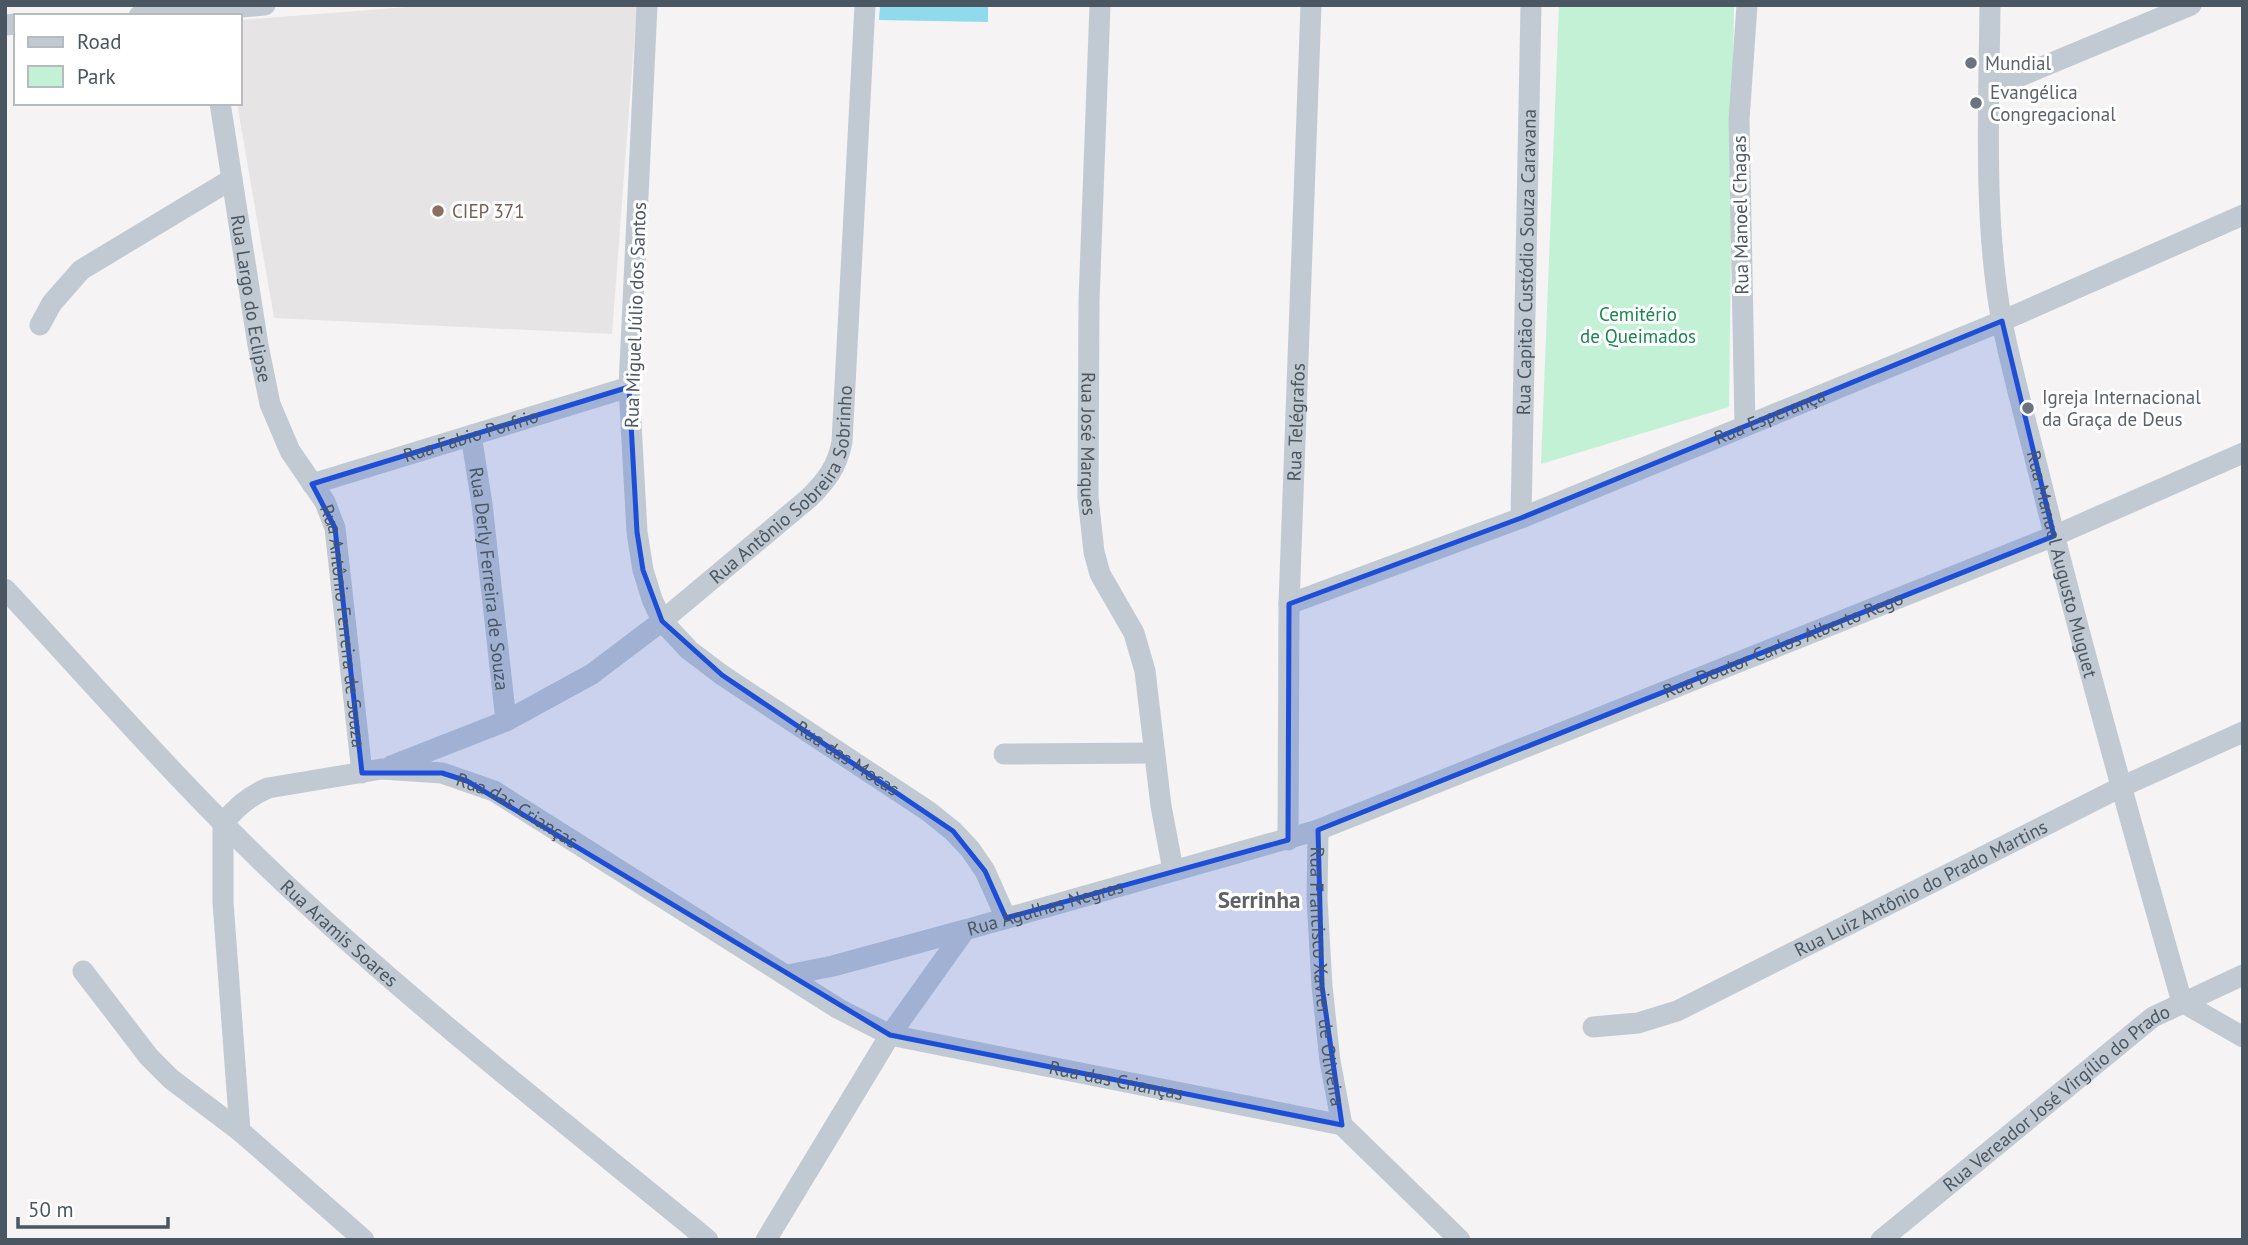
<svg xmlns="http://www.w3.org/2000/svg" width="2248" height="1245" font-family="'PT Sans',sans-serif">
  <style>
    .education { fill: #e6e4e5 }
    .green { fill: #c3f1d5 }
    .water { fill: #90daee }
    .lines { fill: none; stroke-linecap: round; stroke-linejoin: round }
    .street { stroke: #c1cad2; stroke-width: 21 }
    .marked { fill: #1d4ed8; fill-opacity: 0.2; stroke: #1d4ed8; stroke-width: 5; stroke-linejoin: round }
    .worship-dot { fill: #6b7280; stroke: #fff; stroke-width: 2.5 }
    .education-dot { fill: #8d6e63; stroke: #fff; stroke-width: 2.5 }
    .labels { text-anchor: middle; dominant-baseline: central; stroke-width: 6; stroke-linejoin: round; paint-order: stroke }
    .worship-label { font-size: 19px; fill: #5b616d; stroke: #fff; text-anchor: start }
    .education-label { font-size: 19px; fill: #785e54; stroke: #fff; text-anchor: start }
    .street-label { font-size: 19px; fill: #4a5661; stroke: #fff }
    .park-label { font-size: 19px; fill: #17864f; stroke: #fff }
    .quarter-label { font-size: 23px; font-weight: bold; fill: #5f6368; stroke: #fff }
  </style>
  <rect width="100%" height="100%" fill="#f5f3f3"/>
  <!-- education -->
  <polygon class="education" points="433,5 637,5 612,334 274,318 237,103 240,103 240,20"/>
  <!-- green -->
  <polygon class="green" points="1559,5 1734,5 1729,407 1541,464"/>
  <!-- water -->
  <polygon class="water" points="880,5 988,5 988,22 879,20"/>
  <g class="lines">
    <!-- street -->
    <g class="street">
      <path id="s1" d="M647 5 629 387 637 532 643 570 652 599 662 621 689 650 722 675 928 811 953 831 970 849 985 871 1006 918"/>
      <path id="s2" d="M1100 5 1089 301 1088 497 1094 552 1100 574 1134 633 1145 671 1161 806 1173 870"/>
      <path id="s3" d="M1990 5C1989 107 1983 222 2002 322 2013 377 2029 432 2042 486 2085 660 2133 831 2182 1002L2243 1037"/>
      <polyline points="139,16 265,5"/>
      <polyline points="5,25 16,24"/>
      <polyline points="1989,89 2191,5"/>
      <path id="s4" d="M220 103 258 345 270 404 290 451 325 502 335 528 362 773"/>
      <polyline points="40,325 52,303 81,270 232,179"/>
      <polyline points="1745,426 1739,120 1747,5"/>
      <path id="s5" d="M471 435 482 504 506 721"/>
      <path id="s6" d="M312 484 629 387"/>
      <path id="s7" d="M1521 518 1531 5"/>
      <path id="s8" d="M5 589C101 692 194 800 298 896 429 1017 570 1127 708 1240"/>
      <path id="s9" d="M1289 604 1521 518 2002 321 2243 215"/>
      <polyline points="1004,754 1154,753"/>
      <path id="s10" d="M391 766 506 721 592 674 662 621 809 498C827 480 837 467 842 442L865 5"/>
      <path id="s11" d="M1318 830 1317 899 1322 986 1330 1061 1342 1125 1460 1240"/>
      <path id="s12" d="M1288 840 1289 604 1311 5"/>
      <polyline points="83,971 149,1057 171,1079 240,1131 364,1240"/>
      <polyline points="788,975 833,966 965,930"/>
      <path id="s13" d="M1593 1027 1638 1023 1677 1011 2121 787 2243 732"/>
      <path id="s14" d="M240 1131 223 902V823C237 807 249 796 268 788L382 769 442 773 494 791 839 1009 890 1035 1342 1125"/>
      <path id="s15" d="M766 1240 890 1035 965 930 1318 830 2054 536 2243 453"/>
      <path id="s16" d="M1881 1240 2153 1017 2243 975"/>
    </g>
  </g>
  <!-- marked area -->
  <path class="marked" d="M2002 321 2054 536 1318 830 1322 986 1342 1125 890 1035 467 781 442 773H362L335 528 312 484 629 387 637 532 643 570 662 621 722 675 953 831 985 871 1006 918 1288 840 1289 604 1521 518Z"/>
  <!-- markers -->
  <g class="worship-dot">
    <circle cx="1971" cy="63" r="7"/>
    <circle cx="1976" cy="103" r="7"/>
    <circle cx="2028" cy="408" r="7"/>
  </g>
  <circle class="education-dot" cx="438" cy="211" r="7"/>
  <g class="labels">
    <!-- worship labels -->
    <g class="worship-label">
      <text x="1985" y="63">Mundial</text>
      <text x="1990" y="92">Evangélica<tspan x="1990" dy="22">Congregacional</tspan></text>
      <text x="2042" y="397">Igreja Internacional<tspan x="2042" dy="22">da Graça de Deus</tspan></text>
    </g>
    <!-- education labels -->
    <g class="education-label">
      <text x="452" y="211">CIEP 371</text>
    </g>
    <!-- street labels -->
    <g class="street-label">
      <text transform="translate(1740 215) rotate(-91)">Rua Manoel Chagas</text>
      <text stroke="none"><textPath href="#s7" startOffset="256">Rua Capitão Custódio Souza Caravana</textPath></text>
      <text stroke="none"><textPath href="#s4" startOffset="198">Rua Largo do Eclipse</textPath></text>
      <text transform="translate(635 315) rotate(-88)">Rua Miguel Júlio dos Santos</text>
      <text stroke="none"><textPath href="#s9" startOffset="516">Rua Esperança</textPath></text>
      <text stroke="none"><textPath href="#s12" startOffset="418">Rua Telégrafos</textPath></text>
      <text stroke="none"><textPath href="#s6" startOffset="166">Rua Fabio Porfrio</textPath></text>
      <text stroke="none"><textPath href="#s2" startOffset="439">Rua José Marques</textPath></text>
      <text stroke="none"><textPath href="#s10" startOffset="499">Rua Antônio Sobreira Sobrinho</textPath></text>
      <text stroke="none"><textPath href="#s3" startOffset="567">Rua Manuel Augusto Muguet</textPath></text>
      <text stroke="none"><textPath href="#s5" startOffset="145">Rua Derly Ferreira de Souza</textPath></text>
      <text stroke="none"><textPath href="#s4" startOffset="544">Rua Antônio Ferreira de Souza</textPath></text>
      <text stroke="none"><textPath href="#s15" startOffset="1236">Rua Doutor Carlos Alberto Rego</textPath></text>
      <text stroke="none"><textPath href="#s1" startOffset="852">Rua das Mocas</textPath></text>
      <text stroke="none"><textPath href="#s14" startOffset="626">Rua das Crianças</textPath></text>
      <text stroke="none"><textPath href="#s13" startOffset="359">Rua Luiz Antônio do Prado Martins</textPath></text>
      <text stroke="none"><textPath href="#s15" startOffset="452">Rua Agulhas Negras</textPath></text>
      <text stroke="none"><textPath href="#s8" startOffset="480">Rua Aramis Soares</textPath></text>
      <text stroke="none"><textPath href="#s11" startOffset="147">Rua Francisco Xavier de Oliveira</textPath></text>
      <text stroke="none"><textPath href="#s14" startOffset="1293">Rua das Crianças</textPath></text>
      <text stroke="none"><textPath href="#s16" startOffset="226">Rua Vereador José Virgílio do Prado</textPath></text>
    </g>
    <!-- park labels -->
    <g class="park-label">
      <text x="1638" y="314">Cemitério<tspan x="1638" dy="22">de Queimados</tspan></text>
    </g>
    <!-- quarter labels -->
    <g class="quarter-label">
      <text x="1259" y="899">Serrinha</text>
    </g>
  </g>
  <!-- border -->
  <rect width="2248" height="1245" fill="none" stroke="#4a5661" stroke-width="14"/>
  <!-- legend -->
  <rect x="14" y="14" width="228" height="91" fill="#ffffff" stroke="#b7bbc0" stroke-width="2"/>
  <rect x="28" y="37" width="35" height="10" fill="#c1cad2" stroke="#b7bbc0" stroke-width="2"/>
  <text x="77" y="49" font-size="21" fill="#4a5661">Road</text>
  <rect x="28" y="66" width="35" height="21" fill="#c3f1d5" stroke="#b7bbc0" stroke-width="2"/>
  <text x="77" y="84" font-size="21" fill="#4a5661">Park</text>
  <!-- scale -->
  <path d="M18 1217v10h150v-10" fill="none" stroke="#4a5661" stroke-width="3.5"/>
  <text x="28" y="1217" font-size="21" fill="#4a5661" stroke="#ffffff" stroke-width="5" paint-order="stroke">50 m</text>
</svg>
